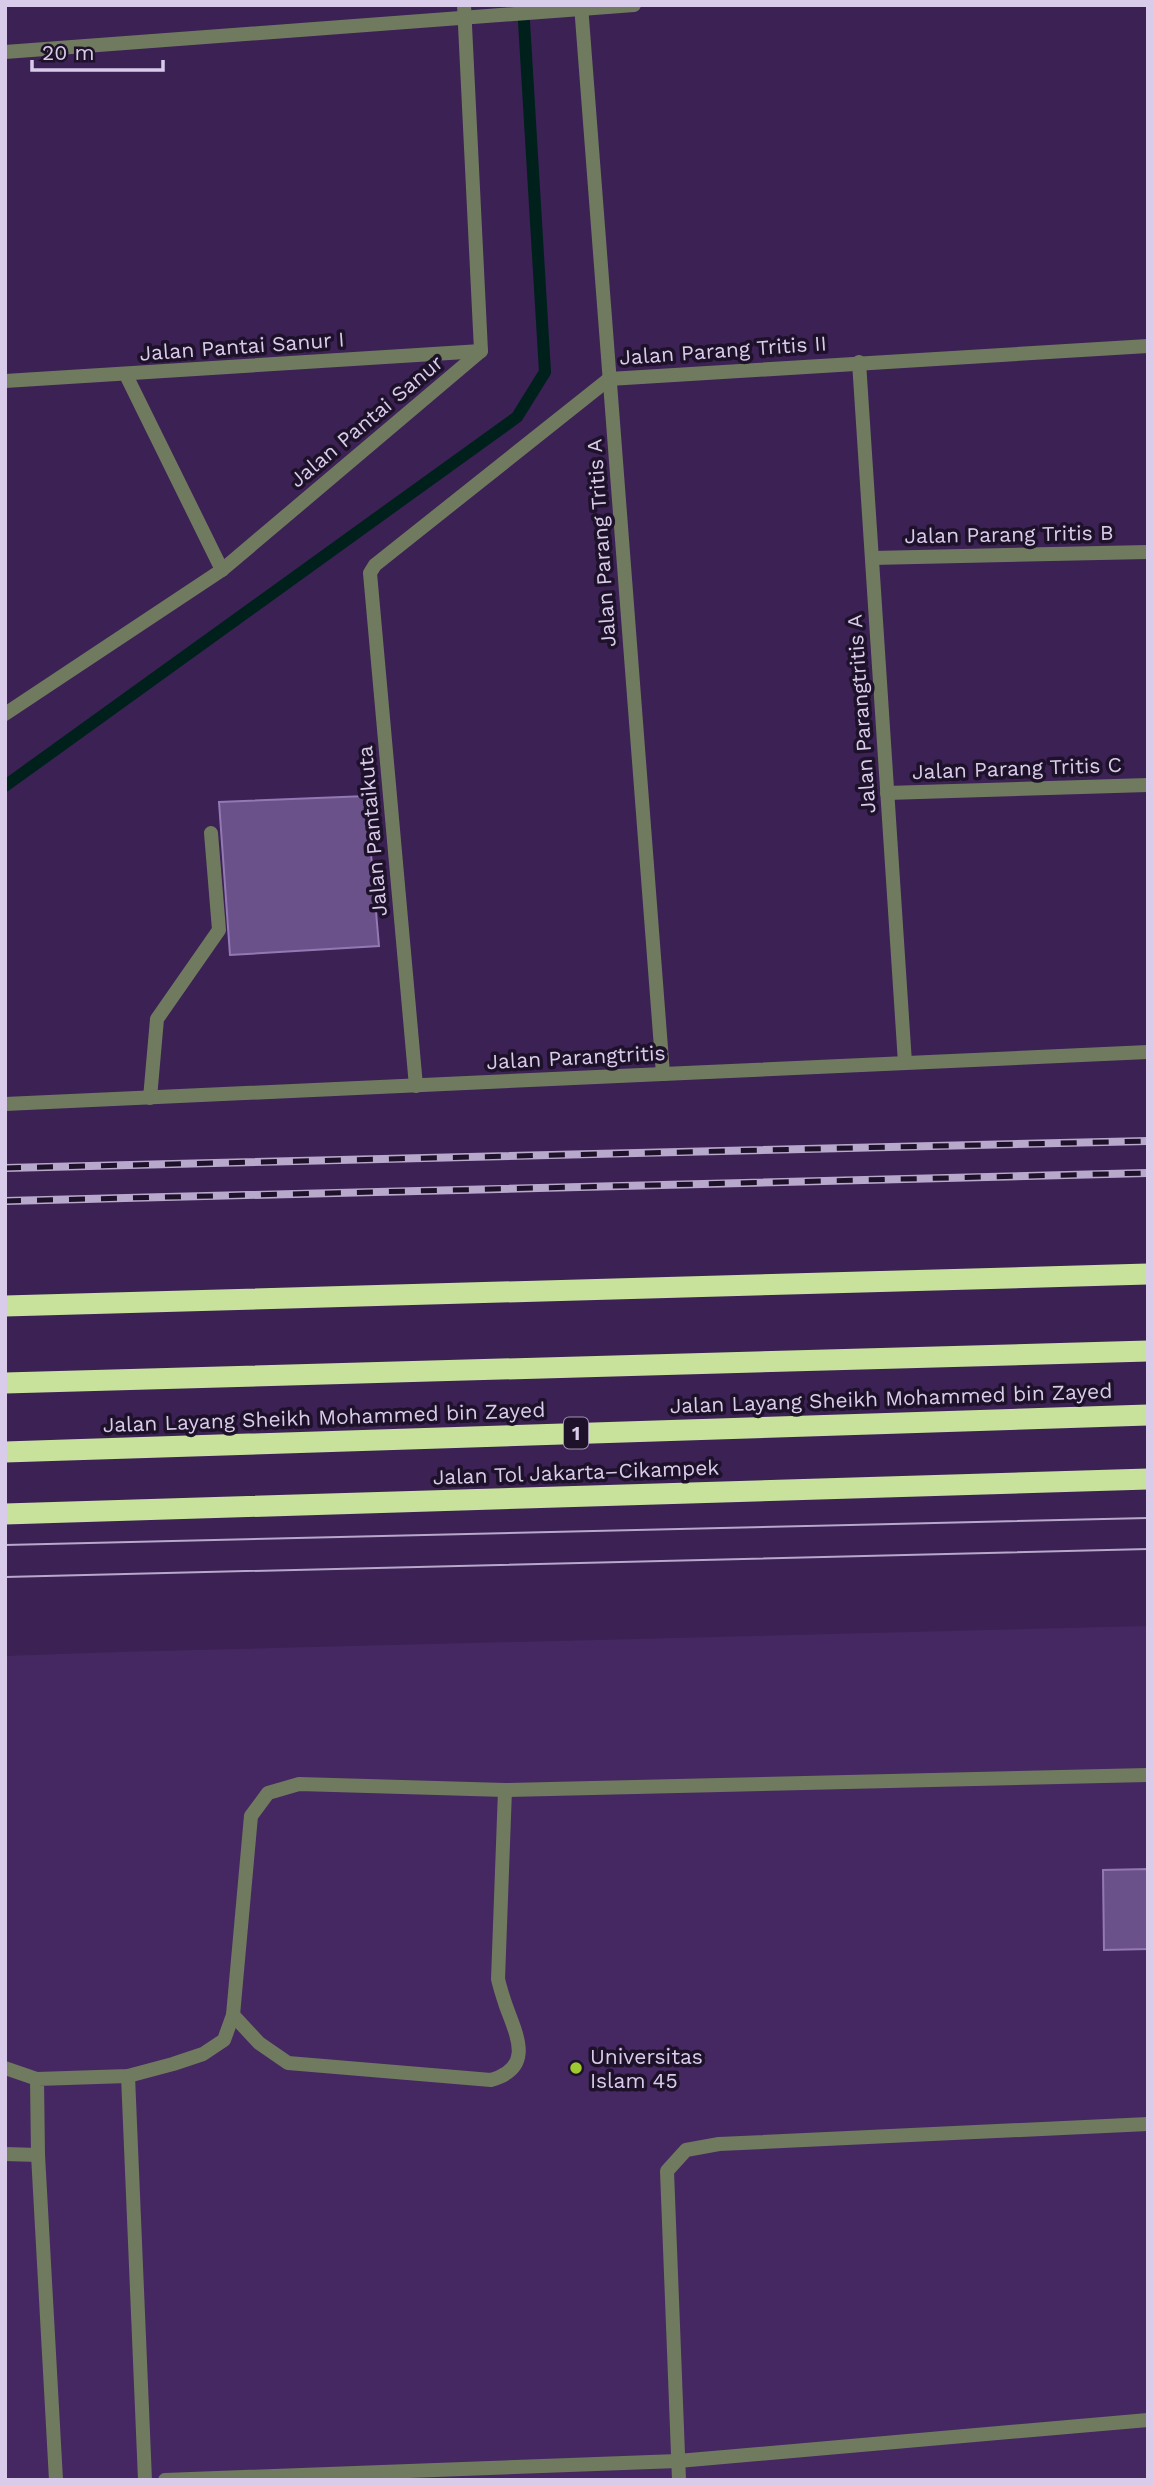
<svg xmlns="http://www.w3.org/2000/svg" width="1153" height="2485" font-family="'Work Sans',sans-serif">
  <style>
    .built { fill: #452861 }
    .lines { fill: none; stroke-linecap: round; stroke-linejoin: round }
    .stream { stroke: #00201c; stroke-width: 12 }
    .building { fill: #6b5189; stroke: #9379b3; stroke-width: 2 }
    .service { stroke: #707a5f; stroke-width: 14 }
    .minor { stroke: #707a5f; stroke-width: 14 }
    .tertiary { stroke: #707a5f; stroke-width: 14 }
    .motorway { stroke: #c8e29b; stroke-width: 21 }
    .tram { stroke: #b8a8cb; stroke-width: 2 }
    .rail-casing { stroke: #b8a8cb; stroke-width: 8 }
    .rail { stroke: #1d1229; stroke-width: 5; stroke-dasharray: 16; stroke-linecap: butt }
    .poi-dot { fill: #9eca2f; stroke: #1d1229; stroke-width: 2.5 }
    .labels { text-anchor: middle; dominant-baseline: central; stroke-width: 7; stroke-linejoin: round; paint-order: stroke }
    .shield { fill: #1d1229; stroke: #a194b1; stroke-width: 2 }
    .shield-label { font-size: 19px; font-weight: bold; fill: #d9cceb }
    .street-label { font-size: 21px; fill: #d9cceb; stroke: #1d1229 }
    .poi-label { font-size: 21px; fill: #d9cceb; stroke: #1d1229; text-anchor: start }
  </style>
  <rect width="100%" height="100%" fill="#3b2154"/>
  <!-- built -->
  <polygon class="built" points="1148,1626 1148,2480 5,2480 5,1656 119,1652"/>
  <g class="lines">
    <!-- stream -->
    <polyline class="stream" points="5,786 517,417 545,372 523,5"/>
  </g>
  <!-- building -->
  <g class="building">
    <polygon points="366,796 379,946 230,955 219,802"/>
    <polygon points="1148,1869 1148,1949 1104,1950 1103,1870"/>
  </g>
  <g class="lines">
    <!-- service -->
    <g class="service">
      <path d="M233 2015 259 2043 288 2063 491 2080C534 2068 517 2036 506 2006 503 1997 500 1988 498 1979L505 1790"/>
      <polyline points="5,2068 37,2079"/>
      <polyline points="128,2076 145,2480"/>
      <polyline points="5,2154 38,2155"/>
      <polyline points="56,2480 38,2155 37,2079 128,2076 173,2064 203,2054 224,2040 233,2015 251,1816 268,1793 299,1784 505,1790 1148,1775"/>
      <polyline points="165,2480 678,2461 1148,2420"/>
      <polyline points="679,2480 667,2171 686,2150 719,2144 1148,2124"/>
    </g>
    <!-- minor -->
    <g class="minor">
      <polyline points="5,52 581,9"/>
      <polyline points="859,362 905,1063"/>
      <polyline points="126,375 222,570"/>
      <polyline points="5,381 481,351"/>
      <polyline points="872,558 1148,552"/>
      <polyline points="5,714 222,570 481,351 464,5"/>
      <polyline points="887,793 1148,785"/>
      <polyline points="416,1086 370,573 375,565 609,379 1148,346"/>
      <polyline points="150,1098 157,1019 219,930 211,833"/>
      <polyline points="5,1104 663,1074"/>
    </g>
    <!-- tertiary -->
    <g class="tertiary">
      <polyline points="581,5 663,1074 1148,1052"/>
      <polyline points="581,9 634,5"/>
    </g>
    <!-- motorway -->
    <g class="motorway">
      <polyline points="5,1306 1148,1274"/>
      <polyline points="5,1383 1148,1351"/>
      <polyline points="5,1452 1148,1415"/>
      <polyline points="5,1514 1148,1479"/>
    </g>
    <!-- tram -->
    <g class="tram">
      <polyline points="5,1545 1148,1518"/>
      <polyline points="5,1577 1148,1549"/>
    </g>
    <!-- rail casing -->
    <g class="rail-casing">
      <g id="rail">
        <polyline points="5,1168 1148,1141"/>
        <polyline points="5,1201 1148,1173"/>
      </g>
    </g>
    <!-- rail -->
    <use href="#rail" class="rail"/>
  </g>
  <!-- markers -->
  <circle class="poi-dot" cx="576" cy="2068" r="7"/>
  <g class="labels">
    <!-- shield labels -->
    <rect class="shield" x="564" y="1417.5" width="24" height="31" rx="5"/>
    <g class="shield-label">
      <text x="576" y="1433">1</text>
    </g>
    <!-- street labels -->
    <g class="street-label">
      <text transform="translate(242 346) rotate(-4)">Jalan Pantai Sanur I</text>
      <text transform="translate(723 350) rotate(-4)">Jalan Parang Tritis II</text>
      <text transform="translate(366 421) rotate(-40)">Jalan Pantai Sanur</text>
      <text transform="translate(1009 534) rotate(-1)">Jalan Parang Tritis B</text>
      <text transform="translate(601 543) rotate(-94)">Jalan Parang Tritis A</text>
      <text transform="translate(861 714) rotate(-94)">Jalan Parangtritis A</text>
      <text transform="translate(1017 768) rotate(-2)">Jalan Parang Tritis C</text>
      <text transform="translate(372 831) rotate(-95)">Jalan Pantaikuta</text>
      <text transform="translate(576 1057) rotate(-3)">Jalan Parangtritis</text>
      <text transform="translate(891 1398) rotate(-2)">Jalan Layang Sheikh Mohammed bin Zayed</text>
      <text transform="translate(324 1417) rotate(-2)">Jalan Layang Sheikh Mohammed bin Zayed</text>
      <text transform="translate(576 1472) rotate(-2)">Jalan Tol Jakarta–Cikampek</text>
    </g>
    <!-- poi labels -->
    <g class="poi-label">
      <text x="590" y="2056">Universitas<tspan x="590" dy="24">Islam 45</tspan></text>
    </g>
  </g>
  <!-- border -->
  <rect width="1153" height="2485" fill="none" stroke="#d9cceb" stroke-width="14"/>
  <!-- scale -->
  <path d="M32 60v10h131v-10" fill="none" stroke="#d9cceb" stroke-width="3.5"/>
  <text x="42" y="60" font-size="21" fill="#d9cceb" stroke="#1d1229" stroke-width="5" paint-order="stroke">20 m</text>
</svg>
